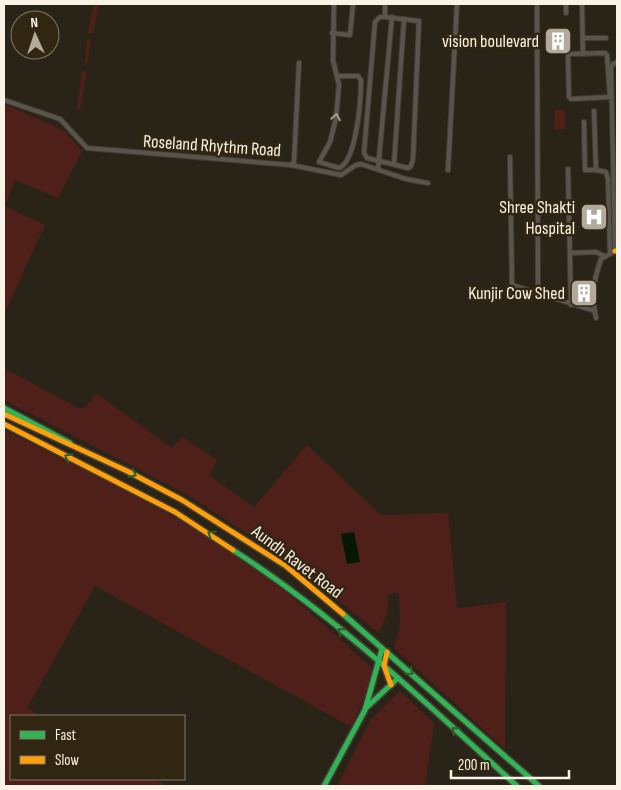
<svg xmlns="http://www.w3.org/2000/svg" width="621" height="790" font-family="'Sofia Sans Condensed',sans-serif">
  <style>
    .green { fill: #4f1f19 }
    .water { fill: #071802 }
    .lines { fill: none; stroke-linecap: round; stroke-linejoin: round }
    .street-casing { stroke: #443e36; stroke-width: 6 }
    .fast-casing { stroke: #443e36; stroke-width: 8 }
    .slow-casing { stroke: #443e36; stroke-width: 8 }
    .street { stroke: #5a554c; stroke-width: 4 }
    .fast { stroke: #30b455; stroke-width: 5 }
    .slow { stroke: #ff9f0a; stroke-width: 5 }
    .oneway { stroke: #a29c91 }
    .oneway2 { stroke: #315f2c }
    .labels { text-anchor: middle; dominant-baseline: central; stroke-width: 5; stroke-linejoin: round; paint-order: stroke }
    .poi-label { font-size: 18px; fill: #faf2e5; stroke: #312611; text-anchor: end }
    .street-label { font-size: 18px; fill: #faf2e5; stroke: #312611 }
  </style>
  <rect width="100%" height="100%" fill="#2a2418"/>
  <!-- green -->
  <g class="green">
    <polygon points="94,4 99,4 93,34 88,33"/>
    <polygon points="87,39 91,40 88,61 85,64"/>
    <polygon points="85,70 87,72 80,109 77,110 82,72"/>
    <polygon points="4,104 65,131 82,151 58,198 15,180 5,206 45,225 6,310 4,309"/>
    <polygon points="555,110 565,110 565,129 554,130"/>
    <polygon points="4,368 78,408 85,408 96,393 172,448 182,437 217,460 210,476 254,507 307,445 381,515 448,513 457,608 506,602 505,749 394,648 400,626 399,592 388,595 388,611 379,633 290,562 188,495 4,400"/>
    <path d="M4 430C94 475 187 518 268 578 304 605 336 636 369 665L372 670 366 693 351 727 95 586 27 708 41 716H11V779H154L167 786H4Z"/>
    <polygon points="400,691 434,723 425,786 337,786 371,719"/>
  </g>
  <!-- water -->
  <polygon class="water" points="354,532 360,562 347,564 341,534"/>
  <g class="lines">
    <!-- street casing -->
    <g class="street-casing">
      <g id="street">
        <path d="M334 4 333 60 339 85 336 118 330 142 319 162 339 168C357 161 361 97 361 80L358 76H338"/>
        <polyline points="537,4 538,293"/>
        <polyline points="566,4 566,13"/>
        <polyline points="582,4 583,54"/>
        <polyline points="385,17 380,17 375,22 364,153 367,158 408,168 411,166 413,159 419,21 385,17 385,4"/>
        <polyline points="332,33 350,35 353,4"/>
        <polyline points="583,38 606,38"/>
        <polygon points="605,53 607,55 610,97 571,99 569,97 568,54"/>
        <polyline points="4,100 60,119 87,148 291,165 341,175 356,165 361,164 406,179 428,183"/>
        <polyline points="594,111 596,170 606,172 608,179 610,252"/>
        <polyline points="584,122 585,170 596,170"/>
        <polyline points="510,157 512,285 595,311"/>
        <polyline points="394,164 404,19"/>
        <polyline points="291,165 294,162 299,63"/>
        <polyline points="378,169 392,17"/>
        <polyline points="568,169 571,305"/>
        <polyline points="448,170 457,4"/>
        <polyline points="570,253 596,252 604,256"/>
        <path d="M596 318C591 293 593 283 601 259L615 251 611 68 613 64 617 62"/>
      </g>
    </g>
    <!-- fast casing -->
    <g class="fast-casing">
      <g id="fast">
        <polyline points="4,408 70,443"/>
        <path d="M233 550C337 617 426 703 517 786"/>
        <polyline points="343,614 539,786"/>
        <polyline points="367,707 398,678"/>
        <polyline points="324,786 365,710 382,649"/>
      </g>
    </g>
    <!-- slow casing -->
    <g class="slow-casing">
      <g id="slow">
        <polyline points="615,251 617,251"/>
        <polyline points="4,414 127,471 182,500 286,566 343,614"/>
        <polyline points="4,424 175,512 233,550"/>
        <polyline points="387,652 384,666 391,685"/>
      </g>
    </g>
    <!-- street -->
    <use href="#street" class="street"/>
    <!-- fast -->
    <use href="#fast" class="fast"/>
    <!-- slow -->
    <use href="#slow" class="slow"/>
  </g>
  <!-- one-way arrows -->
  <defs><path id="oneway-chevron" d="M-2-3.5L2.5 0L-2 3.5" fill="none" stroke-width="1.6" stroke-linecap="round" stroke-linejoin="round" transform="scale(1.25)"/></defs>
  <use class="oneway" href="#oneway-chevron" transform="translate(336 117) rotate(-81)"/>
  <g class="oneway2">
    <use href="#oneway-chevron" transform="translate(68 457) rotate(-153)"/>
    <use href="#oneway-chevron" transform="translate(133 474) rotate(28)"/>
    <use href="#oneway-chevron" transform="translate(211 534) rotate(-147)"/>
    <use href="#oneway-chevron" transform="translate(341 631) rotate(-139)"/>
    <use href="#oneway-chevron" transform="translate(410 672) rotate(41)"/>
    <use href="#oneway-chevron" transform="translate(455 730) rotate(-138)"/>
  </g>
  <!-- icons -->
  <defs>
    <g id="building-square" transform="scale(1.4375)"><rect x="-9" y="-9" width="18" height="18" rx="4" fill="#b1aa9d" stroke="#312611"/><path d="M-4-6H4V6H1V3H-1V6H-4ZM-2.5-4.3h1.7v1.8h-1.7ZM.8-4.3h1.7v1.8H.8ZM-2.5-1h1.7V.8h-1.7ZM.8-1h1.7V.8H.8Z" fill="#fff"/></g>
    <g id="hospital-square" transform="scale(1.4375)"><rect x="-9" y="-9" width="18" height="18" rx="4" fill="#b1aa9d" stroke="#312611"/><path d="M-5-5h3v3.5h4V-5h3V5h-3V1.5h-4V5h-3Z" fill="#fff"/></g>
  </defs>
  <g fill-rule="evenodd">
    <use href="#building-square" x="558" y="41"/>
    <use href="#hospital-square" x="594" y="217"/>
    <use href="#building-square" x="584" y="293"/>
  </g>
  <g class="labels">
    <!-- poi labels -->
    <g class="poi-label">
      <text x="539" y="41">vision boulevard</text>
      <text x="575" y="207">Shree Shakti<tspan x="575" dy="21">Hospital</tspan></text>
      <text x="565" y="293">Kunjir Cow Shed</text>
    </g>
    <!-- street labels -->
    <g class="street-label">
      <text transform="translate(212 146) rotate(4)">Roseland Rhythm Road</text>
      <text transform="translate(297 562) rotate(37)">Aundh Ravet Road</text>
    </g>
  </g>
  <!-- border -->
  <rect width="621" height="790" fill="none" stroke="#faf2e5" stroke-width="10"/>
  <!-- legend -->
  <rect x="10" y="715" width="175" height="65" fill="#312611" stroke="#817866"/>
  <rect x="20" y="731" width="25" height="8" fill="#30b455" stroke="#817866"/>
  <text x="55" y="740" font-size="15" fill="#faf2e5">Fast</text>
  <rect x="20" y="756" width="25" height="8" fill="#ff9f0a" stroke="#817866"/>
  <text x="55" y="765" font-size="15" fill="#faf2e5">Slow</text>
  <!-- north arrow -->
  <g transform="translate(35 35) rotate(357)"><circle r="24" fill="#312611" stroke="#817866"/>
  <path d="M0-4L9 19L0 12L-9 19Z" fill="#b1aa9d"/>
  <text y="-8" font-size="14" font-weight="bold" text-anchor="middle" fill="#faf2e5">N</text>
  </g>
  <!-- scale -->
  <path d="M451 770v8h118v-8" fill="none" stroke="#faf2e5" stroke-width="2.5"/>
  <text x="458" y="770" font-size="15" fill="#faf2e5" stroke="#312611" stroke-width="4" paint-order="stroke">200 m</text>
</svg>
